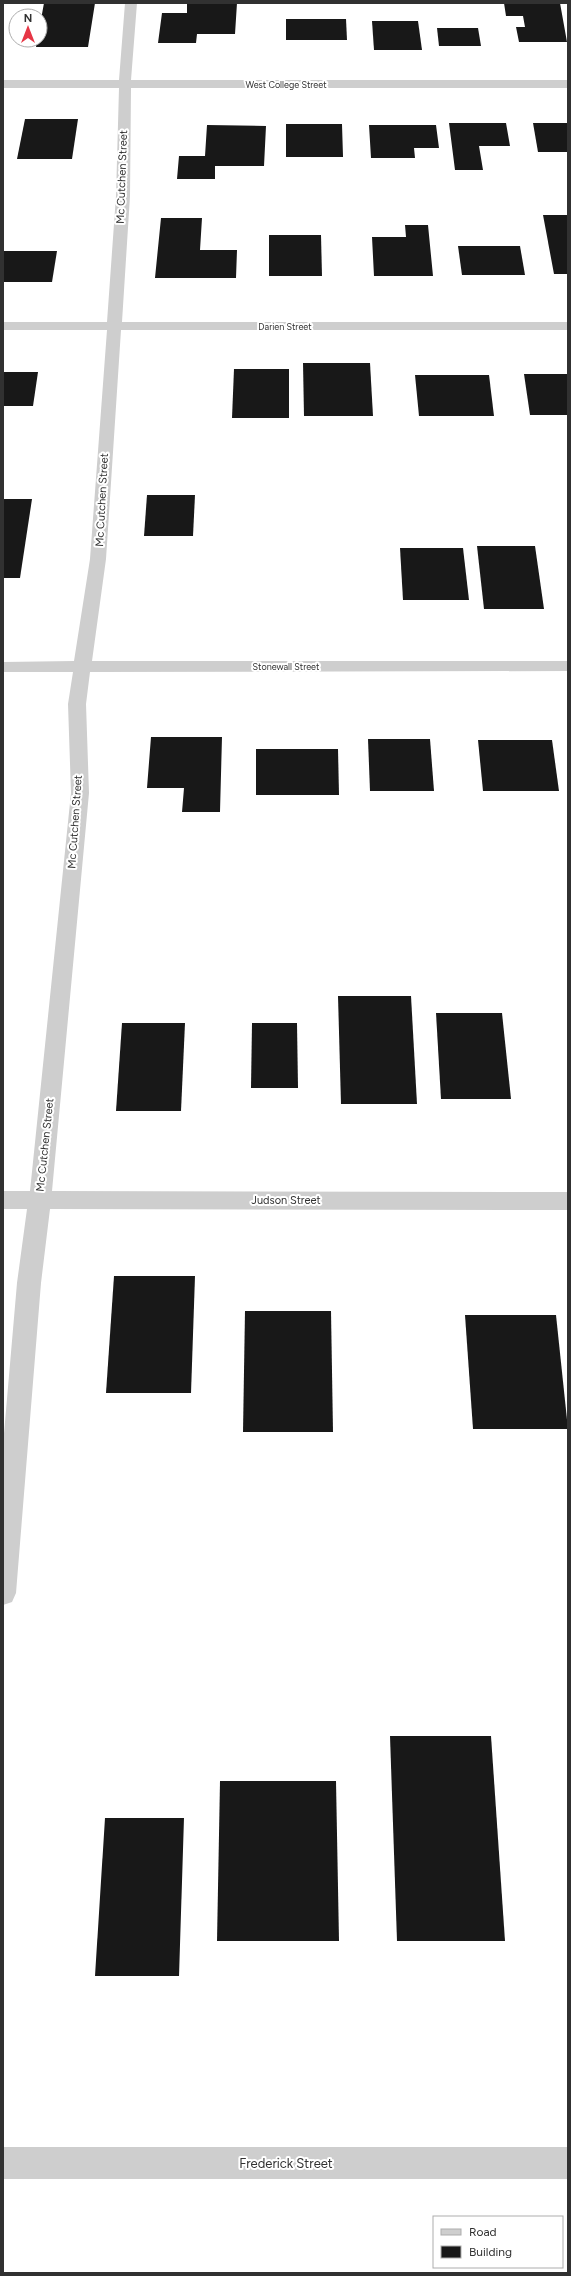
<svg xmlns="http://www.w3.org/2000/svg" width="571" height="2276" font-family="Figtree,sans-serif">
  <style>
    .building { fill: #181818 }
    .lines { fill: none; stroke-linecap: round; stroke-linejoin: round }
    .minor { fill: #cecece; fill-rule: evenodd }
    .labels { text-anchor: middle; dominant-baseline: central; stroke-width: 4; stroke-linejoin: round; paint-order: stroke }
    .far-street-label { font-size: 9px; fill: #313131; stroke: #fff }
    .street-label { font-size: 11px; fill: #313131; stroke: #fff }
    .near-street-label { font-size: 13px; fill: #313131; stroke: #fff }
  </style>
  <rect width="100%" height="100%" fill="#fff"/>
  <!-- building -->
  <g class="building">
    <polygon points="44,3 95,3 88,47 36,47 37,40 40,40 40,25"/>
    <polygon points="187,3 237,3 235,34 197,34 196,43 158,43 162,13 187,13"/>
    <polygon points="504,3 560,3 567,42 519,42 516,27 525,27 523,16 506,16"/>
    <polygon points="286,19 346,19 347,40 286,40"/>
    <polygon points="372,21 418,21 422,50 374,50"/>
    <polygon points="437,28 478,28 481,46 439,46"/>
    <polygon points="25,119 78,119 72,159 17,159"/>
    <polygon points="449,123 506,123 510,146 479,146 483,170 455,170"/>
    <polygon points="533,123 568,123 568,152 538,152"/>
    <polygon points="286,124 342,124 343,157 286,157"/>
    <polygon points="207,125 266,126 264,166 215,166 215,179 177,179 179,156 205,156"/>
    <polygon points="369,125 436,125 439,148 414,148 415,158 371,158"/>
    <polygon points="543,215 568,215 568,274 554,274"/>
    <polygon points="161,218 202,218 200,250 237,250 236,278 155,278"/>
    <polygon points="405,225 428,225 433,276 374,276 372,237 406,237"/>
    <polygon points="269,235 321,235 322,276 269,276"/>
    <polygon points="458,246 520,246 525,275 462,275"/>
    <polygon points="3,251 57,251 52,282 3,282"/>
    <polygon points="303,363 370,363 373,416 304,416"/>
    <polygon points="234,369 289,369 289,418 232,418"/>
    <polygon points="3,372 38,372 33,406 3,406"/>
    <polygon points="524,374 568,374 568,415 530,415"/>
    <polygon points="415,375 489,375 494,416 419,416"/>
    <polygon points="147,495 195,495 193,536 144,536"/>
    <polygon points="3,499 32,499 20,578 3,578"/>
    <polygon points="477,546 535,546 544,609 484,609"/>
    <polygon points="400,548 463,548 469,600 403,600"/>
    <polygon points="151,737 222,737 220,812 182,812 184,788 147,788"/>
    <polygon points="368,739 430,739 434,791 370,791"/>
    <polygon points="478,740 552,740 559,791 483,791"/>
    <polygon points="256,749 338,749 339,795 256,795"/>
    <polygon points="338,996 411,996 417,1104 341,1104"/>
    <polygon points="436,1013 502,1013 511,1099 441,1099"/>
    <polygon points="122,1023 185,1023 181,1111 116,1111"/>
    <polygon points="252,1023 297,1023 298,1088 251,1088"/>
    <polygon points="114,1276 195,1276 191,1393 106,1393"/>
    <polygon points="245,1311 331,1311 333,1432 243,1432"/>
    <polygon points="465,1315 556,1315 568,1429 473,1429"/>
    <polygon points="390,1736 491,1736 505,1941 397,1941"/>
    <polygon points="220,1781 336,1781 339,1941 217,1941"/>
    <polygon points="105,1818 184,1818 179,1976 95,1976"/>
  </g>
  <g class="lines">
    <!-- minor -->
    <g class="minor">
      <polygon points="125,3 137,3 131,80 568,80 568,88 131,88 130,196 122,322 568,322 568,330 121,330 106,559 92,661 568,661 568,671 90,672 86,704 89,793 52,1191 568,1192 568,1210 50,1209 41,1283 16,1593 12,1602 3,1605 3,1445 17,1283 27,1209 3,1209 3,1191 30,1191 71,793 68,704 73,672 3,672 3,662 74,661 90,559 107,330 3,330 3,322 107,322 116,196 119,88 3,88 3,80 119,80"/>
      <rect x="3" y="2147" width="565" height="32"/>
    </g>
  </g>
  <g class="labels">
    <!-- far-street labels -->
    <g class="far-street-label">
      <text x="286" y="84">West College Street</text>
      <text x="285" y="326">Darien Street</text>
      <text x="286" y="666">Stonewall Street</text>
    </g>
    <!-- street labels -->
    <g class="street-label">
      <text transform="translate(122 177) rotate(-88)">Mc Cutchen Street</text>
      <text transform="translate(102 500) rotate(-87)">Mc Cutchen Street</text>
      <text transform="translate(75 822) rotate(-86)">Mc Cutchen Street</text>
      <text transform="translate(45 1145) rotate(-84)">Mc Cutchen Street</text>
      <text x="286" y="1200">Judson Street</text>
    </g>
    <!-- near-street labels -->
    <g class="near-street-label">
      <text x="286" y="2163">Frederick Street</text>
    </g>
  </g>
  <!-- border -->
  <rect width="571" height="2276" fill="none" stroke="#313131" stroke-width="8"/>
  <!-- legend -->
  <rect x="433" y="2216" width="130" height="52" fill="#ffffff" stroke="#adadad"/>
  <rect x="441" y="2229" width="20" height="6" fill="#cecece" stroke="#adadad"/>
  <text x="469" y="2236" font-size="12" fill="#313131">Road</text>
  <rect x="441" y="2246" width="20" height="12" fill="#181818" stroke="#adadad"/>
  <text x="469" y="2256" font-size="12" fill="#313131">Building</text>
  <!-- north arrow -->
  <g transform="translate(28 28)"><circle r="19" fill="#ffffff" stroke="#adadad"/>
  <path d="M0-3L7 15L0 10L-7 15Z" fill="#e63645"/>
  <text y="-6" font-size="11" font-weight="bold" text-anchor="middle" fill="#313131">N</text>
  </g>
</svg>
